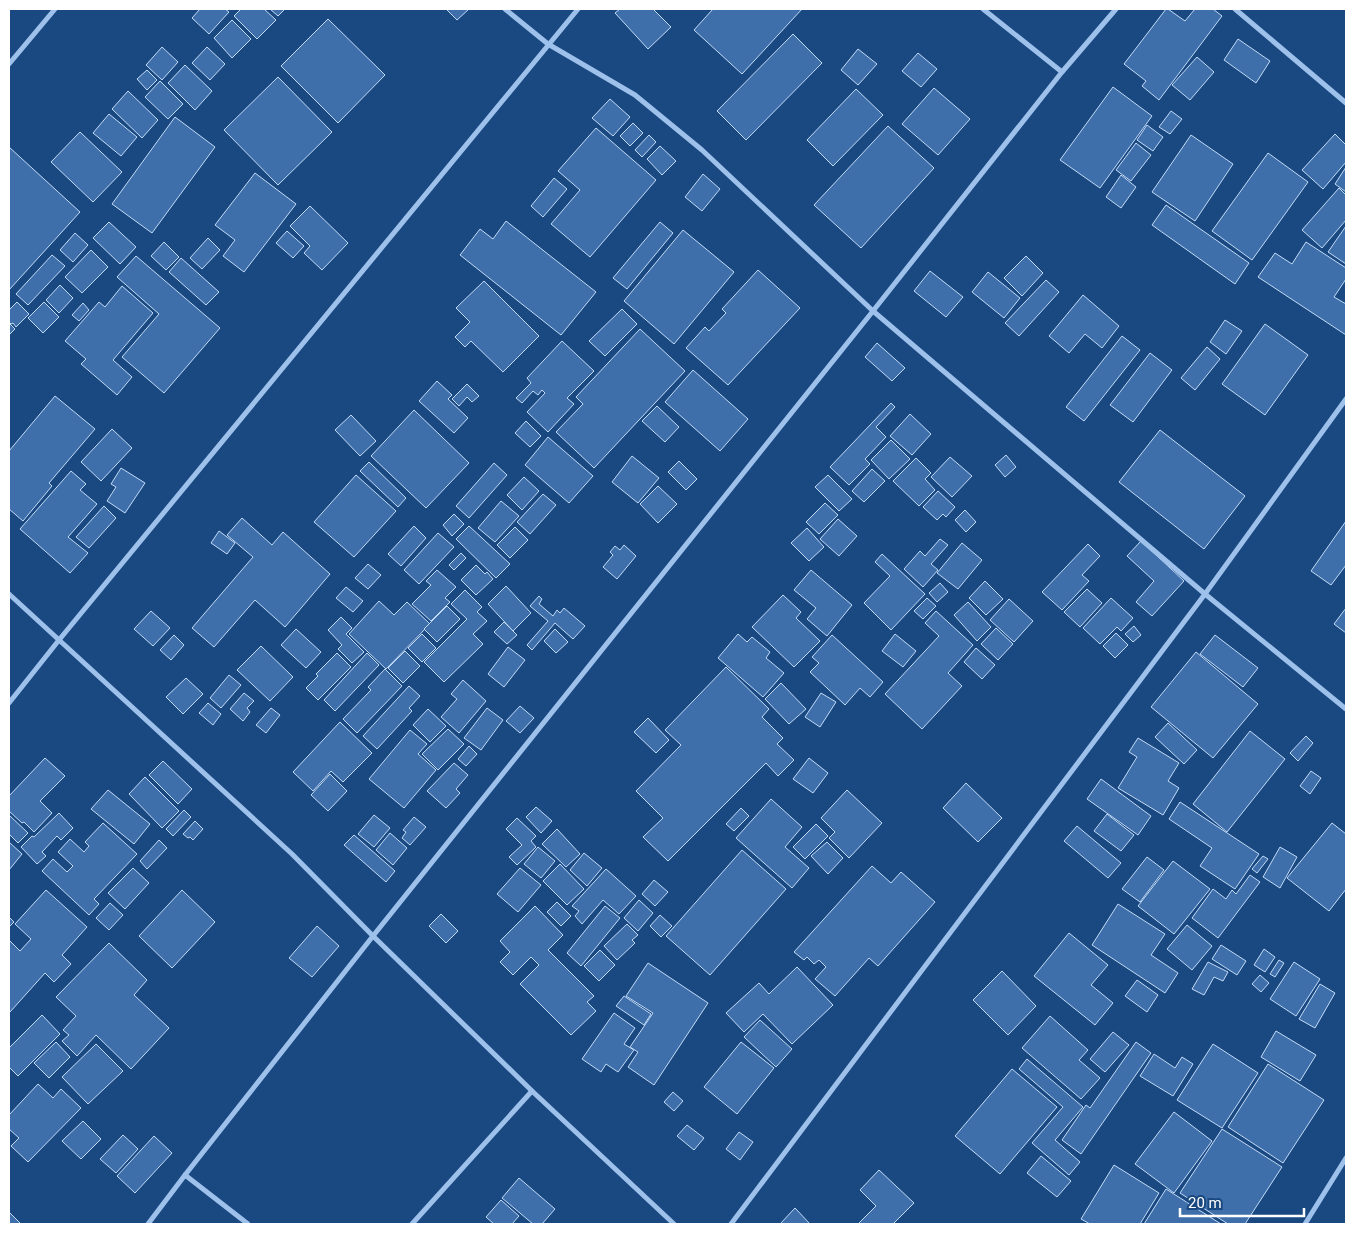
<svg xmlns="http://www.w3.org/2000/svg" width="1355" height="1233" font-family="Roboto,sans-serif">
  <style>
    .building { fill: #3e6faa; stroke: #c2dbf8 }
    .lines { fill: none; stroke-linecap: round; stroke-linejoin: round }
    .street { stroke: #9dc1eb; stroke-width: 5 }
  </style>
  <rect width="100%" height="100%" fill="#1a4881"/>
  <!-- building -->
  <g class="building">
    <polygon points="200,9 225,9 229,12 209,34 192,18"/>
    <polygon points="241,9 264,9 276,20 257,39 234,16"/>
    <polygon points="270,9 285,9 278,16"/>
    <polygon points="446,9 469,9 457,20"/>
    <polygon points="620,9 653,9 671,27 648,49 615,13"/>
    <polygon points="713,9 802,9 742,74 694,30"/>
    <polygon points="1166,9 1168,9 1185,21 1195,9 1213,9 1222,16 1159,100 1142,86 1146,81 1124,64"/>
    <polygon points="328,19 385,75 338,123 281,66"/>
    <polygon points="232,20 251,39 232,58 214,38"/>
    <polygon points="793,34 822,63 746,140 717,111"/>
    <polygon points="1238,39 1270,61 1256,83 1224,60"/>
    <polygon points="162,47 178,62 162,80 146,65"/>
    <polygon points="207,47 225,64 210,80 192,63"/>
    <polygon points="858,49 877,64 858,85 841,70"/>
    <polygon points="918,53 937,69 921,87 902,71"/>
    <polygon points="1197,57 1214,72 1190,100 1172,85"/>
    <polygon points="185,65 212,91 195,110 168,83"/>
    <polygon points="147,70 157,80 147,90 137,79"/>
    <polygon points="278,77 332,132 278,185 224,130"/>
    <polygon points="160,81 183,104 168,119 145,97"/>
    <polygon points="1113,87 1152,116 1100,188 1060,160"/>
    <polygon points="934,88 970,119 938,155 902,124"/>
    <polygon points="856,89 883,115 833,166 807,140"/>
    <polygon points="128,91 158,120 142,138 112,109"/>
    <polygon points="610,99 630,117 613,136 592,118"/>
    <polygon points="1171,111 1182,119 1170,134 1159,127"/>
    <polygon points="109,114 137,137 121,156 93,133"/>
    <polygon points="175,117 215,147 152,233 112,204"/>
    <polygon points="633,123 643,133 630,146 620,136"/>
    <polygon points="1147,125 1163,137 1153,151 1137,140"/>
    <polygon points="888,126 934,168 861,248 814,205"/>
    <polygon points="596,128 656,180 590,257 551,224 580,190 558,171"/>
    <polygon points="80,132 122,172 93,202 51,162"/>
    <polygon points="1335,134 1346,145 1346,162 1323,189 1302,170"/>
    <polygon points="649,135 656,142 642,157 635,150"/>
    <polygon points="1191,135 1233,164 1195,221 1152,192"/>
    <polygon points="1136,143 1151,155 1131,181 1116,170"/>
    <polygon points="660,146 676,161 662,175 647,159"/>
    <polygon points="9,147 80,212 9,290"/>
    <polygon points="1268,153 1308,182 1252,260 1212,231"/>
    <polygon points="1346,167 1346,192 1335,184"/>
    <polygon points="255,173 296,204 244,272 223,256 235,240 215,225"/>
    <polygon points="703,174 720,189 702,211 685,197"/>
    <polygon points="1121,175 1136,187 1121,208 1106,197"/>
    <polygon points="554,178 567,189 543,217 531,206"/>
    <polygon points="1339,188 1346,195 1346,220 1322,248 1302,230"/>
    <polygon points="1166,205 1249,263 1235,284 1152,225"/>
    <polygon points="310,206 348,243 322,270 304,253 310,246 290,226"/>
    <polygon points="506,221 596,292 561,335 460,255 480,229 493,239"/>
    <polygon points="109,222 136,247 120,264 93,238"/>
    <polygon points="660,222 673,233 627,289 613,278"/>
    <polygon points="1346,226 1346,264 1328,252"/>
    <polygon points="683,230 734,272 674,344 624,301"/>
    <polygon points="287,231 304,246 293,258 276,243"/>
    <polygon points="75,233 88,245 73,262 60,250"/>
    <polygon points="208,238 220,250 202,269 190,258"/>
    <polygon points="164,242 179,257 166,270 151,256"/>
    <polygon points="1306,242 1346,268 1346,279 1334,297 1346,304 1346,335 1258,277 1275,253 1292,264"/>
    <polygon points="91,250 108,267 82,293 65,277"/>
    <polygon points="52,255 65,266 28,305 16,294"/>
    <polygon points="136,256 220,328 164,393 122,357 159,314 117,277"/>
    <polygon points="1026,256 1043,273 1022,296 1004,278"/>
    <polygon points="181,258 219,292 206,305 169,272"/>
    <polygon points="758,270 800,308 728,385 686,348 705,327 709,331 726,313 722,309"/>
    <polygon points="930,271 963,297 946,317 914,291"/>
    <polygon points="988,272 1020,298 1004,318 972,292"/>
    <polygon points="1046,280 1059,292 1019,336 1005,323"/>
    <polygon points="484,281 539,336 503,372 471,341 465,347 455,337 470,322 456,308"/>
    <polygon points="60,285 73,298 59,313 46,300"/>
    <polygon points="122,286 153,313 113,360 132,377 117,395 81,364 86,359 65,341 99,302 105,307"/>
    <polygon points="1083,295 1119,326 1102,348 1085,334 1069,353 1049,336"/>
    <polygon points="17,302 29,314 16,327 13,323 11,324 9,322 9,310"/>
    <polygon points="44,302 59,317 43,333 28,318"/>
    <polygon points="83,303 89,310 79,321 72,315"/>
    <polygon points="622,309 637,324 605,356 589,341"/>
    <polygon points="1225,320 1242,331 1226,354 1210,342"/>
    <polygon points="9,323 15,329 9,335"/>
    <polygon points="1265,324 1308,355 1265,415 1222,384"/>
    <polygon points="640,329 685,371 594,468 556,432 583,404 576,397"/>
    <polygon points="1122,336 1140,350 1084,421 1066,407"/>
    <polygon points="562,341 594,371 567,398 574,404 548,432 527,412 545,393 542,390 538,395 533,391 522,403 516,398 531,383 527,378"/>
    <polygon points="877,343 905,368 892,381 865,357"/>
    <polygon points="1207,347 1220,359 1195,390 1181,378"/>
    <polygon points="1150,353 1172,370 1133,422 1110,405"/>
    <polygon points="693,370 748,419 720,451 665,402"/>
    <polygon points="437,381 452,395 448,399 468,418 454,433 419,401"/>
    <polygon points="467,384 479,396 472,402 467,397 459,406 452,399"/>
    <polygon points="55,396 95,429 49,483 52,486 23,521 9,509 9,451"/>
    <polygon points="891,403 895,407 876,427 886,437 865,459 870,464 849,485 830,467"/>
    <polygon points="657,406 679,427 665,442 642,421"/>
    <polygon points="414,410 469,463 426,508 371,456"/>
    <polygon points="910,414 931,434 912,455 890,436"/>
    <polygon points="351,415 376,441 360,456 335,430"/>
    <polygon points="526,421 541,436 530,447 515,433"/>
    <polygon points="112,429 132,448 101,481 81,462"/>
    <polygon points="1160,430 1245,496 1204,549 1119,482"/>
    <polygon points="548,437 593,476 569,503 525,465"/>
    <polygon points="891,440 910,459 889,479 871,460"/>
    <polygon points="1006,455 1016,467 1005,477 995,465"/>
    <polygon points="632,456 659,478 638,503 612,482"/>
    <polygon points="950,457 972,476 952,497 931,477"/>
    <polygon points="916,458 931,473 925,479 935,490 919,506 893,481"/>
    <polygon points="679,461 697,479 686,490 668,472"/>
    <polygon points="369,462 406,498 398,507 360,471"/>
    <polygon points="494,463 507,475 469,518 456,506"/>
    <polygon points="121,468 145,483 125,513 107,501 116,487 111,484"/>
    <polygon points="872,469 885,481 864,502 852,491"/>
    <polygon points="71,471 86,484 80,490 97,504 68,537 88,553 70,573 20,529"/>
    <polygon points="356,475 396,511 354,557 314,522"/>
    <polygon points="828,475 852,499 839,511 815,487"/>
    <polygon points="524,477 539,491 522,510 507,495"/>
    <polygon points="658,486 677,504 658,523 640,504"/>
    <polygon points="938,491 955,507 946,517 943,514 937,520 923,507"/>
    <polygon points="543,494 556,505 530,534 517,522"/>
    <polygon points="501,501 519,516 495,542 478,528"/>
    <polygon points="825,503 838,515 819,534 806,522"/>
    <polygon points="104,506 116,518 89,548 76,537"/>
    <polygon points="965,510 976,522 966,532 955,520"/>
    <polygon points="454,514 464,524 452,536 443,525"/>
    <polygon points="242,518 272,545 283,532 330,574 285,627 255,600 214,647 192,628 253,557 227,535"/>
    <polygon points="838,519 857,536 839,556 820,539"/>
    <polygon points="1346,521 1346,565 1331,585 1311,571"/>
    <polygon points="414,526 426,538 401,566 388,554"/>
    <polygon points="469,526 510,564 496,578 456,539"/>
    <polygon points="515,527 528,540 510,558 497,545"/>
    <polygon points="807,528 824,547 809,561 791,543"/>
    <polygon points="219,531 235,543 227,554 211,543"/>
    <polygon points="438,533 454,547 419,584 404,570"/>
    <polygon points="940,539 948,545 931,564 938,570 923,587 904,569 920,551 925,556"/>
    <polygon points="1141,541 1184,581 1152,616 1136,602 1154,581 1127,556"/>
    <polygon points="962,543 982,560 958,589 937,573"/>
    <polygon points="1088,544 1100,556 1082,575 1089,581 1062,610 1042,592"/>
    <polygon points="624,545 636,556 617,579 603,567 613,555 610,552 615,546 620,550"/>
    <polygon points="461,553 466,558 454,570 449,565"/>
    <polygon points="882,554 925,594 891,630 864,603 890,576 875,562"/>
    <polygon points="368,564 381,575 368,589 355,578"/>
    <polygon points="476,565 485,574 487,572 493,579 476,595 461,580"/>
    <polygon points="437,570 456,587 445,598 450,602 431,621 412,604 431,585 426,581"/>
    <polygon points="811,570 852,605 827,636 807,619 816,608 794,590"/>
    <polygon points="985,581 1003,599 986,615 969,598"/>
    <polygon points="940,583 948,592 937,602 929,593"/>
    <polygon points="506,586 531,613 513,631 488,604"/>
    <polygon points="346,587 363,601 353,612 336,598"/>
    <polygon points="1087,589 1102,603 1080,627 1064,612"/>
    <polygon points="465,590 482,607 477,612 487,621 473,634 483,644 444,682 424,662 467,619 451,604"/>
    <polygon points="783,595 801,612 796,618 820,641 794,667 752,627"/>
    <polygon points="539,596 542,599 539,604 553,616 557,610 560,613 564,608 585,626 573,639 555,623 532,650 527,645 548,621 530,606"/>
    <polygon points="927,598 936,606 923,619 914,611"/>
    <polygon points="1111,598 1133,618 1121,631 1117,627 1100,644 1083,628"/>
    <polygon points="1009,599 1033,621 1014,642 990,620"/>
    <polygon points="379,601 394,615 407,602 430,624 386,669 349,634"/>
    <polygon points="968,602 991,627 977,641 954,615"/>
    <polygon points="447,606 460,619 437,642 424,629"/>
    <polygon points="1346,608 1346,633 1334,624"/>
    <polygon points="151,611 170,628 153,646 134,629"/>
    <polygon points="936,611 973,645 948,673 962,686 922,729 885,694 939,636 925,623"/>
    <polygon points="341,617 352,628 346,634 364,652 352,663 338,649 342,645 328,630"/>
    <polygon points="504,622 517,635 507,644 494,632"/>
    <polygon points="1134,626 1141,635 1133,642 1125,634"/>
    <polygon points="996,628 1013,644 998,660 981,644"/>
    <polygon points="296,629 321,652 306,668 281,645"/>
    <polygon points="555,629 568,642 556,653 544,641"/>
    <polygon points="1116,633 1128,645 1115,658 1103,646"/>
    <polygon points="422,634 436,648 422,662 408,648"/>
    <polygon points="738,634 747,642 752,637 770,652 766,658 784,673 763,697 718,658"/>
    <polygon points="895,634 916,651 903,667 882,651"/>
    <polygon points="174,635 184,645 171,660 160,650"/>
    <polygon points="832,635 883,682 870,697 860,688 845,705 810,672 819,663 812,657"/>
    <polygon points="1215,635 1258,668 1243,687 1200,654"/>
    <polygon points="261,646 293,677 270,701 237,670"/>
    <polygon points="508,647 525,660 504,687 488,674"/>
    <polygon points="976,648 995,665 982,679 964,662"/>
    <polygon points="405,651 420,666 403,683 388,668"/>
    <polygon points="1196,652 1258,704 1213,758 1151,707"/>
    <polygon points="337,653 351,667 318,700 306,688 318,676 316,674"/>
    <polygon points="367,653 379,665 335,711 324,700"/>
    <polygon points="726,667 769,709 762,717 783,738 777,744 794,760 778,776 766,763 668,861 643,837 663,818 636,791 681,745 665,730"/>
    <polygon points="385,669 402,686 357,733 343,719 371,690 368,687"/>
    <polygon points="229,675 241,685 221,708 210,698"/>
    <polygon points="186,678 203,694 183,714 166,697"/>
    <polygon points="463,680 486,701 459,733 441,717 457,699 451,694"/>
    <polygon points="781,683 806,709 789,724 765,699"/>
    <polygon points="409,686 420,696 409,708 412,711 377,749 363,736"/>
    <polygon points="244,693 254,701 247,708 250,712 243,721 230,709"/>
    <polygon points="821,693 836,702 820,727 805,717"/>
    <polygon points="208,703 221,714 213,725 199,713"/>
    <polygon points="520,706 534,718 520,733 506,721"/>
    <polygon points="271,708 280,715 266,733 256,725"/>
    <polygon points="487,708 503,720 481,750 464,738"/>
    <polygon points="428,709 446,726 430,742 413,725"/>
    <polygon points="648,718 669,740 656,753 634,732"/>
    <polygon points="340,722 372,753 343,782 331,771 313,791 293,772"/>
    <polygon points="1168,723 1197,750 1184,764 1155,737"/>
    <polygon points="448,729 464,744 438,770 422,754"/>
    <polygon points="410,730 427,744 418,754 436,770 404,808 369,779"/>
    <polygon points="1250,731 1285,759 1227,832 1193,804"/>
    <polygon points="1306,736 1313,743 1298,761 1290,753"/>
    <polygon points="1138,738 1179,763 1168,781 1179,788 1163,815 1118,788 1137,757 1129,752"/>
    <polygon points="469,746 477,754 466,766 458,759"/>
    <polygon points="45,758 65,776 40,801 52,813 34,832 24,822 22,823 9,811 9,796"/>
    <polygon points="809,758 828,773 813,793 793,779"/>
    <polygon points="163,761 192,789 178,804 149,775"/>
    <polygon points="454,763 468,775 456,789 460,793 446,808 427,791"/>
    <polygon points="1311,771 1321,778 1310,794 1300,786"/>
    <polygon points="330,774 347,791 328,811 311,795"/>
    <polygon points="145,777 179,811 162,828 129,794"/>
    <polygon points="1101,779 1151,816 1138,835 1087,799"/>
    <polygon points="966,783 1002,818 978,842 943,808"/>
    <polygon points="108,790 150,824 134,844 91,809"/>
    <polygon points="847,790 882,823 849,858 829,838 835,832 821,818"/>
    <polygon points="771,799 802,827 785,847 809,868 792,888 736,838"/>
    <polygon points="1180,802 1259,854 1235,889 1200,866 1212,848 1169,819"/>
    <polygon points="536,807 552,821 541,833 526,817"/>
    <polygon points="741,808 749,816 734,831 726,824"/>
    <polygon points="184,810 191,817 173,836 166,829"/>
    <polygon points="59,813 73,828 61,840 57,836 42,852 46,856 37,864 21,847 32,836 34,837"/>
    <polygon points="1107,814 1134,835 1121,851 1094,831"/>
    <polygon points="9,815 28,833 18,843 9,834"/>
    <polygon points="374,815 390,828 374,847 358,834"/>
    <polygon points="414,817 426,827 410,845 402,838 406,832 403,830"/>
    <polygon points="517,818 536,836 531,841 536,847 517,865 509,857 522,845 506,829"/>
    <polygon points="195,821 203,829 193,840 190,837 188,838 183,834"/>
    <polygon points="103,823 137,854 94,899 99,904 89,915 42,871 53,859 67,872 73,866 58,852 70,839 84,852 89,846 85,842"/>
    <polygon points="1332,823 1346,834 1346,889 1329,911 1287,878"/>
    <polygon points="816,824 828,836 805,859 793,847"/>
    <polygon points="1077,826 1121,863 1108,878 1064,841"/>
    <polygon points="557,829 580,854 566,867 542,844"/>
    <polygon points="390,833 407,848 393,865 376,850"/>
    <polygon points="354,835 395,871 386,882 344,845"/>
    <polygon points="159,840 167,848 147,869 140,861"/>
    <polygon points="9,842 22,854 9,870"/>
    <polygon points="827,842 843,858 828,874 811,856"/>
    <polygon points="538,847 555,861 541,878 524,864"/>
    <polygon points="1280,847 1297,857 1280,888 1263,877"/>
    <polygon points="742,850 786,889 710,975 666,936"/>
    <polygon points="584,853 602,868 587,886 570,870"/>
    <polygon points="1263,856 1268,859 1257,873 1252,869"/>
    <polygon points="1147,857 1164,870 1140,902 1122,889"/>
    <polygon points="1173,861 1210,889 1174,934 1138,906"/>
    <polygon points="560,864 584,889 567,905 543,881"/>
    <polygon points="872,866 891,883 901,872 935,902 878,966 869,958 835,996 815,979 826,967 819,960 814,964 807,957 804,960 794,952"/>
    <polygon points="133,868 149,883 125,909 108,893"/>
    <polygon points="520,868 541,885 518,912 497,894"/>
    <polygon points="606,869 636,896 619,914 603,900 582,924 575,916 579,911 572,906"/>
    <polygon points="1250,875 1260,882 1218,938 1192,918 1213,889 1226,899 1232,890 1236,894"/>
    <polygon points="654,880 668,892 655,906 642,894"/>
    <polygon points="46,890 87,927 62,955 71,964 54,982 45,973 10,1012 9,1011 9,940 20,951 31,939 15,924"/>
    <polygon points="182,890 215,922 172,968 139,936"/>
    <polygon points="639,900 653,913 638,931 624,918"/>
    <polygon points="557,902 571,916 561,926 547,912"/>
    <polygon points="110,903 123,915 109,930 96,918"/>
    <polygon points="1118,904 1165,934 1151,955 1178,973 1165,993 1092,945"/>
    <polygon points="535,906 563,935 548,950 594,996 587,1002 596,1011 571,1035 520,984 539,965 531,957 513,975 500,962 510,952 500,941"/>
    <polygon points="605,906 620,918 581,966 567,953"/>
    <polygon points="441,914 458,931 446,943 429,926"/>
    <polygon points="660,915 672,926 661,937 650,926"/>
    <polygon points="9,917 14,922 9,927"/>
    <polygon points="627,924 638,935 632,940 635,943 617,960 604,946"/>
    <polygon points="1187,925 1212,946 1192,970 1167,949"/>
    <polygon points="317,926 339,946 312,977 289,958"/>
    <polygon points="1069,933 1108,965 1091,985 1113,1003 1095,1025 1034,976"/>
    <polygon points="109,943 147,980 134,995 169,1028 131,1069 96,1035 77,1056 62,1041 69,1035 63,1030 76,1016 56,997"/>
    <polygon points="1221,945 1246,961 1237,975 1212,959"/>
    <polygon points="1264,949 1275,957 1265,972 1254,965"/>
    <polygon points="600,950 615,965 599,981 584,966"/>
    <polygon points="1279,960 1284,963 1275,977 1270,974"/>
    <polygon points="1208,962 1228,972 1223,981 1214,977 1204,995 1192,989"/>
    <polygon points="1294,962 1320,979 1296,1016 1270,999"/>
    <polygon points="648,963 708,1003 654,1085 628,1067 638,1052 630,1047 653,1013 626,996"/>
    <polygon points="797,967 833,1005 792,1044 763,1014 744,1032 726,1013 759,983 769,994"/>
    <polygon points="1002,971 1036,1006 1008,1035 973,1000"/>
    <polygon points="1260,975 1269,983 1261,992 1252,984"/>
    <polygon points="1137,980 1158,995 1147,1012 1125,996"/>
    <polygon points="1320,984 1335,993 1315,1028 1299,1019"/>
    <polygon points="624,996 651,1014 644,1025 616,1006"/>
    <polygon points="614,1013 635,1028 624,1044 634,1050 618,1072 606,1064 601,1072 582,1059"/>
    <polygon points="42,1015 60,1034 18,1076 9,1067 9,1048"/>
    <polygon points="1050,1016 1088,1050 1079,1060 1100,1078 1081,1099 1022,1048"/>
    <polygon points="760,1020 792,1049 776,1067 744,1037"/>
    <polygon points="1276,1031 1316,1055 1300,1081 1261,1057"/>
    <polygon points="1113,1032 1129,1045 1105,1072 1090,1059"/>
    <polygon points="56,1042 70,1057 49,1078 34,1063"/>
    <polygon points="741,1042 774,1068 737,1114 704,1087"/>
    <polygon points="1136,1042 1151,1053 1081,1154 1062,1140 1086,1105 1090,1108"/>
    <polygon points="96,1044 123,1071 88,1104 62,1077"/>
    <polygon points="1213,1044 1258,1073 1222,1128 1177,1100"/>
    <polygon points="1154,1054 1175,1068 1182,1057 1193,1064 1173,1096 1140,1076"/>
    <polygon points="1027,1059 1083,1107 1055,1140 1080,1162 1069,1175 1032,1143 1063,1107 1019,1069"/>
    <polygon points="1268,1064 1324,1100 1283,1163 1228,1127"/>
    <polygon points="1012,1069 1057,1107 1000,1174 955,1136"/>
    <polygon points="38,1084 53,1098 61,1089 81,1108 28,1162 11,1146 19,1138 9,1129 9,1115"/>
    <polygon points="673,1092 683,1101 674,1111 664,1102"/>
    <polygon points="1174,1112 1212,1141 1174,1193 1135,1164"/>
    <polygon points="83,1121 101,1139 81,1159 62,1141"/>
    <polygon points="687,1125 704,1138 694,1150 677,1136"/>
    <polygon points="1222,1129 1282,1167 1245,1224 1228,1224 1180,1193"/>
    <polygon points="739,1132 753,1142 740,1160 726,1149"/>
    <polygon points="123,1135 138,1149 116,1173 100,1159"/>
    <polygon points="154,1136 172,1153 135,1193 117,1176"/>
    <polygon points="1041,1156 1071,1181 1057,1197 1027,1173"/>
    <polygon points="1114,1165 1159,1193 1140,1224 1090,1224 1081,1219"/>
    <polygon points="879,1170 914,1203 893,1224 858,1224 876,1206 860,1190"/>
    <polygon points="519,1178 555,1209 542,1224 533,1224 502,1198"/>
    <polygon points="1166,1189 1221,1224 1144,1224"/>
    <polygon points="501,1200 519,1216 512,1224 494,1224 486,1217"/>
    <polygon points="795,1208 810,1224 780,1224"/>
    <polygon points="9,1212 21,1224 9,1224"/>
  </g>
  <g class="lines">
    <!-- street -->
    <g class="street">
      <polyline points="505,9 548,44 635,95 702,150 873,311 1205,594 1346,709"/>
      <polyline points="983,9 1062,72"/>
      <polyline points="1235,9 1346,103"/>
      <polyline points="9,64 55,9"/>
      <polyline points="9,594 292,854 373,936 532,1091 674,1224"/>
      <polyline points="9,703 59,640 578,9"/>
      <polyline points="185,1175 248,1224"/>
      <polyline points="148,1224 185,1175 373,936 873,311 1062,72 1116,9"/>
      <polyline points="412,1224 532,1091"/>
      <polyline points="731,1224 1205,594 1346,399"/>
      <polyline points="1305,1224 1346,1158"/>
    </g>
  </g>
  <!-- border -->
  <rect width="1355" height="1233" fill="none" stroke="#ffffff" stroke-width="20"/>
  <!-- scale -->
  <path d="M1180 1208v8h124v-8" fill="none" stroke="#ffffff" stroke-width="2.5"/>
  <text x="1188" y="1208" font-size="15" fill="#ffffff" stroke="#1a4881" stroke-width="4" paint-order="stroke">20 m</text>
</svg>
